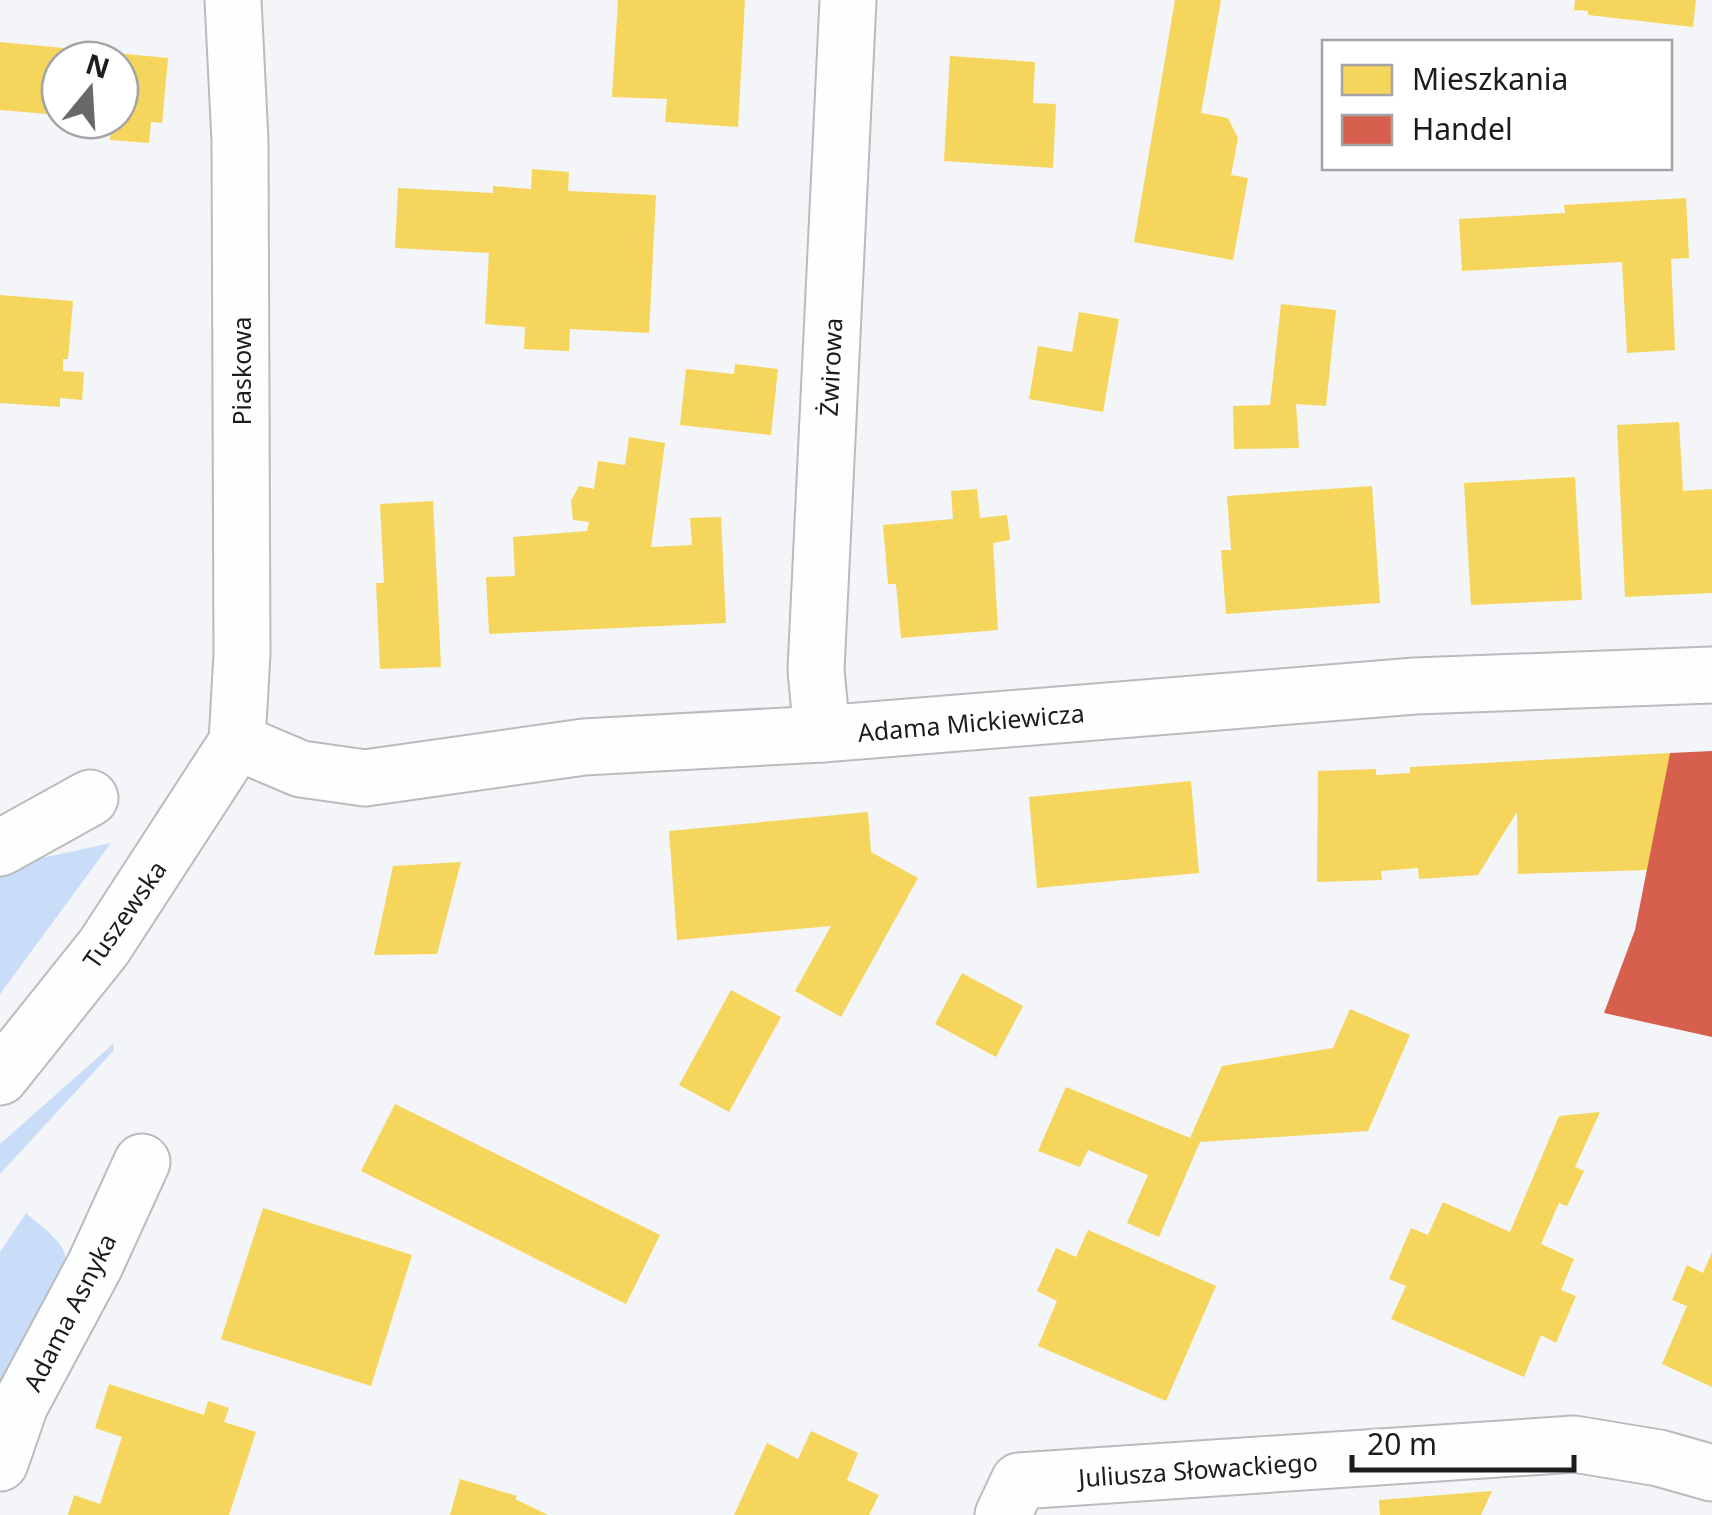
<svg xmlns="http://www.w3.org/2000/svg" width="1712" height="1515" font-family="'Noto Sans',sans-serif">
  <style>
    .green { fill: #c9ddf8 }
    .homes { fill: #f6d55c }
    .shops { fill: #d6604d }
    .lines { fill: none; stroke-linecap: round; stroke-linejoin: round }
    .minor-casing { stroke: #b9bbbd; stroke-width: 59 }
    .minor { stroke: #fdfefe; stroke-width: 55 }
    .labels { text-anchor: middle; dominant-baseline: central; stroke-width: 10; stroke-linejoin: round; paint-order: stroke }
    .street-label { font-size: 25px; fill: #1b1c1e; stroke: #fff }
  </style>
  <rect width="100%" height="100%" fill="#f3f5f8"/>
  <!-- green -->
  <g class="green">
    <polygon points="111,843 0,994 0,867"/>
    <polygon points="113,1044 114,1050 0,1174 0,1144"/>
    <path d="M26 1213C37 1223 59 1238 64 1252 76 1292 22 1351 0 1383V1252Z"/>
  </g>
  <!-- homes -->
  <g class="homes">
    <polygon points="618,0 745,0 738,127 665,122 667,99 612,97"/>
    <polygon points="1175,0 1221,0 1201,113 1228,118 1238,138 1231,175 1248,178 1233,260 1134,242"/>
    <polygon points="1575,0 1696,0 1693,27 1588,15 1588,11 1574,10"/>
    <polygon points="0,42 168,58 162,123 151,122 149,143 110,140 112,120 120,120 120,60 60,60 60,115 0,110"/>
    <polygon points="950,56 1035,62 1033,103 1056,104 1053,168 944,161"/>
    <polygon points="532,169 569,172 568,191 656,195 649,333 570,329 569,351 524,349 525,327 485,324 489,253 395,248 398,188 493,193 493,186 531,189"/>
    <polygon points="1686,198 1689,258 1671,259 1675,350 1627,353 1622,262 1462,271 1459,219 1565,213 1564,205"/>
    <polygon points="0,295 73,301 68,359 63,359 63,371 84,372 82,400 60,398 60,407 0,403"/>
    <polygon points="1281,304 1336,310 1326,406 1296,404 1299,448 1234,449 1233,406 1270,405"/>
    <polygon points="1079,312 1119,319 1103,412 1029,399 1038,346 1072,352"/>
    <polygon points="735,364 778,369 771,435 680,425 686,369 734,374"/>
    <polygon points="1679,422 1683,491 1712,489 1712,593 1625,597 1617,425"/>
    <polygon points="629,437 665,443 651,547 692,545 690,518 721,517 726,623 489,634 486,577 515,576 513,537 587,531 589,522 573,520 571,501 579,486 594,489 598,461 625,465"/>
    <polygon points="1575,477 1582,600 1471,605 1464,483"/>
    <polygon points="1372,486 1380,603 1226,614 1221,550 1231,550 1227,496"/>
    <polygon points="977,489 980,518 1007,515 1010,540 993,543 998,630 901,638 896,584 888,584 883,525 953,519 951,491"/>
    <polygon points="433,501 441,667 380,669 376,583 384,583 380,504"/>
    <polygon points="1670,753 1648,870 1518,874 1517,812 1478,875 1419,879 1418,868 1381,871 1382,880 1317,882 1318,771 1376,769 1376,775 1410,773 1410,767"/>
    <polygon points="1191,781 1199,873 1037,888 1029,797"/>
    <polygon points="868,812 871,852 918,878 841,1017 795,991 831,926 677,940 669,831"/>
    <polygon points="461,862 437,954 374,955 393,866"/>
    <polygon points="962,973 1023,1006 996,1057 935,1024"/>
    <polygon points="731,990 781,1017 729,1112 679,1085"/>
    <polygon points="1350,1009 1410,1035 1368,1131 1200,1142 1159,1237 1127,1223 1148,1175 1088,1150 1080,1167 1038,1151 1066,1087 1190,1138 1222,1066 1333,1048"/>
    <polygon points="395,1104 660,1235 626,1304 361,1171"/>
    <polygon points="1600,1112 1575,1167 1584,1171 1567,1206 1559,1203 1541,1244 1574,1259 1561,1290 1576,1296 1556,1343 1541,1335 1524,1377 1391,1319 1406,1286 1389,1279 1411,1228 1428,1235 1443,1202 1510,1232 1559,1116"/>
    <polygon points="263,1208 412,1255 371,1386 221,1339"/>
    <polygon points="1088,1230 1216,1286 1166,1401 1038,1346 1057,1301 1037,1291 1056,1248 1076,1257"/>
    <polygon points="1712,1252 1712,1387 1662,1364 1687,1306 1672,1300 1687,1265 1703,1273"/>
    <polygon points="109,1384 204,1415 208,1401 229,1408 224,1422 256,1432 229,1515 68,1515 74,1495 100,1504 122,1437 95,1428"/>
    <polygon points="811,1431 858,1453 847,1480 879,1495 869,1515 734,1515 767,1443 798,1459"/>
    <polygon points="460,1479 517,1496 515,1499 548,1515 450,1515"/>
    <polygon points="1492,1491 1481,1515 1380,1515 1379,1500"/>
  </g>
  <!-- shops -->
  <polygon class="shops" points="1712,751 1712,1037 1604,1013 1635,930 1670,753"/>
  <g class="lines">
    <!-- minor casing -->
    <g class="minor-casing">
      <g id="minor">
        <polyline points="822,734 816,670 848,0"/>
        <polyline points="237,742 301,769 365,778 584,747 822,734 1415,686 1712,675"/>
        <polyline points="0,848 90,798"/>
        <polyline points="0,1077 104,947 237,742 242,654 240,141 233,0"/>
        <polyline points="0,1463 20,1405 95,1265 142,1162"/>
        <polyline points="1003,1515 1019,1481 1574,1444 1659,1458 1712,1473"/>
      </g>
    </g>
    <!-- minor -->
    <use href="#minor" class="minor"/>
  </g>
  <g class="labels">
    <!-- street labels -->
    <g class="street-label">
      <text transform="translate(830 367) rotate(-87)">Żwirowa</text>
      <text transform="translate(241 371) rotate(-90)">Piaskowa</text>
      <text transform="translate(971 722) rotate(-5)">Adama Mickiewicza</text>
      <text transform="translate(124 914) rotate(-55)">Tuszewska</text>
      <text transform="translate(69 1312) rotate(-63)">Adama Asnyka</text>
      <text transform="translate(1198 1469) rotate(-4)">Juliusza Słowackiego</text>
    </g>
  </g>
  <!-- legend -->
  <rect x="1322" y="40" width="350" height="130" fill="#ffffff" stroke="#a4a4a5" stroke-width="2.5"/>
  <rect x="1342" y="65" width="50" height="30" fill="#f6d55c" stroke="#a4a4a5" stroke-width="2.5"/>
  <text x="1412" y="90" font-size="30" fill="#1b1c1e">Mieszkania</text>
  <rect x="1342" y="115" width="50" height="30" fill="#d6604d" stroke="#a4a4a5" stroke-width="2.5"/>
  <text x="1412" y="140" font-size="30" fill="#1b1c1e">Handel</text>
  <!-- north arrow -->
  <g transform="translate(90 90) rotate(18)"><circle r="48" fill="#ffffff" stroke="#a4a4a5" stroke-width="2.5"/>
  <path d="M0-8L18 38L0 25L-18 38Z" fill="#67686a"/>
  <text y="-15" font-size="28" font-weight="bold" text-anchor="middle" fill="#1b1c1e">N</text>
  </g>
  <!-- scale -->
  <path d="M1352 1455v15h222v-15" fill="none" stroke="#1b1c1e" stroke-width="5"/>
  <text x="1367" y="1455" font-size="30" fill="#1b1c1e" stroke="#ffffff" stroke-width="8" paint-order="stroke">20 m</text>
</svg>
